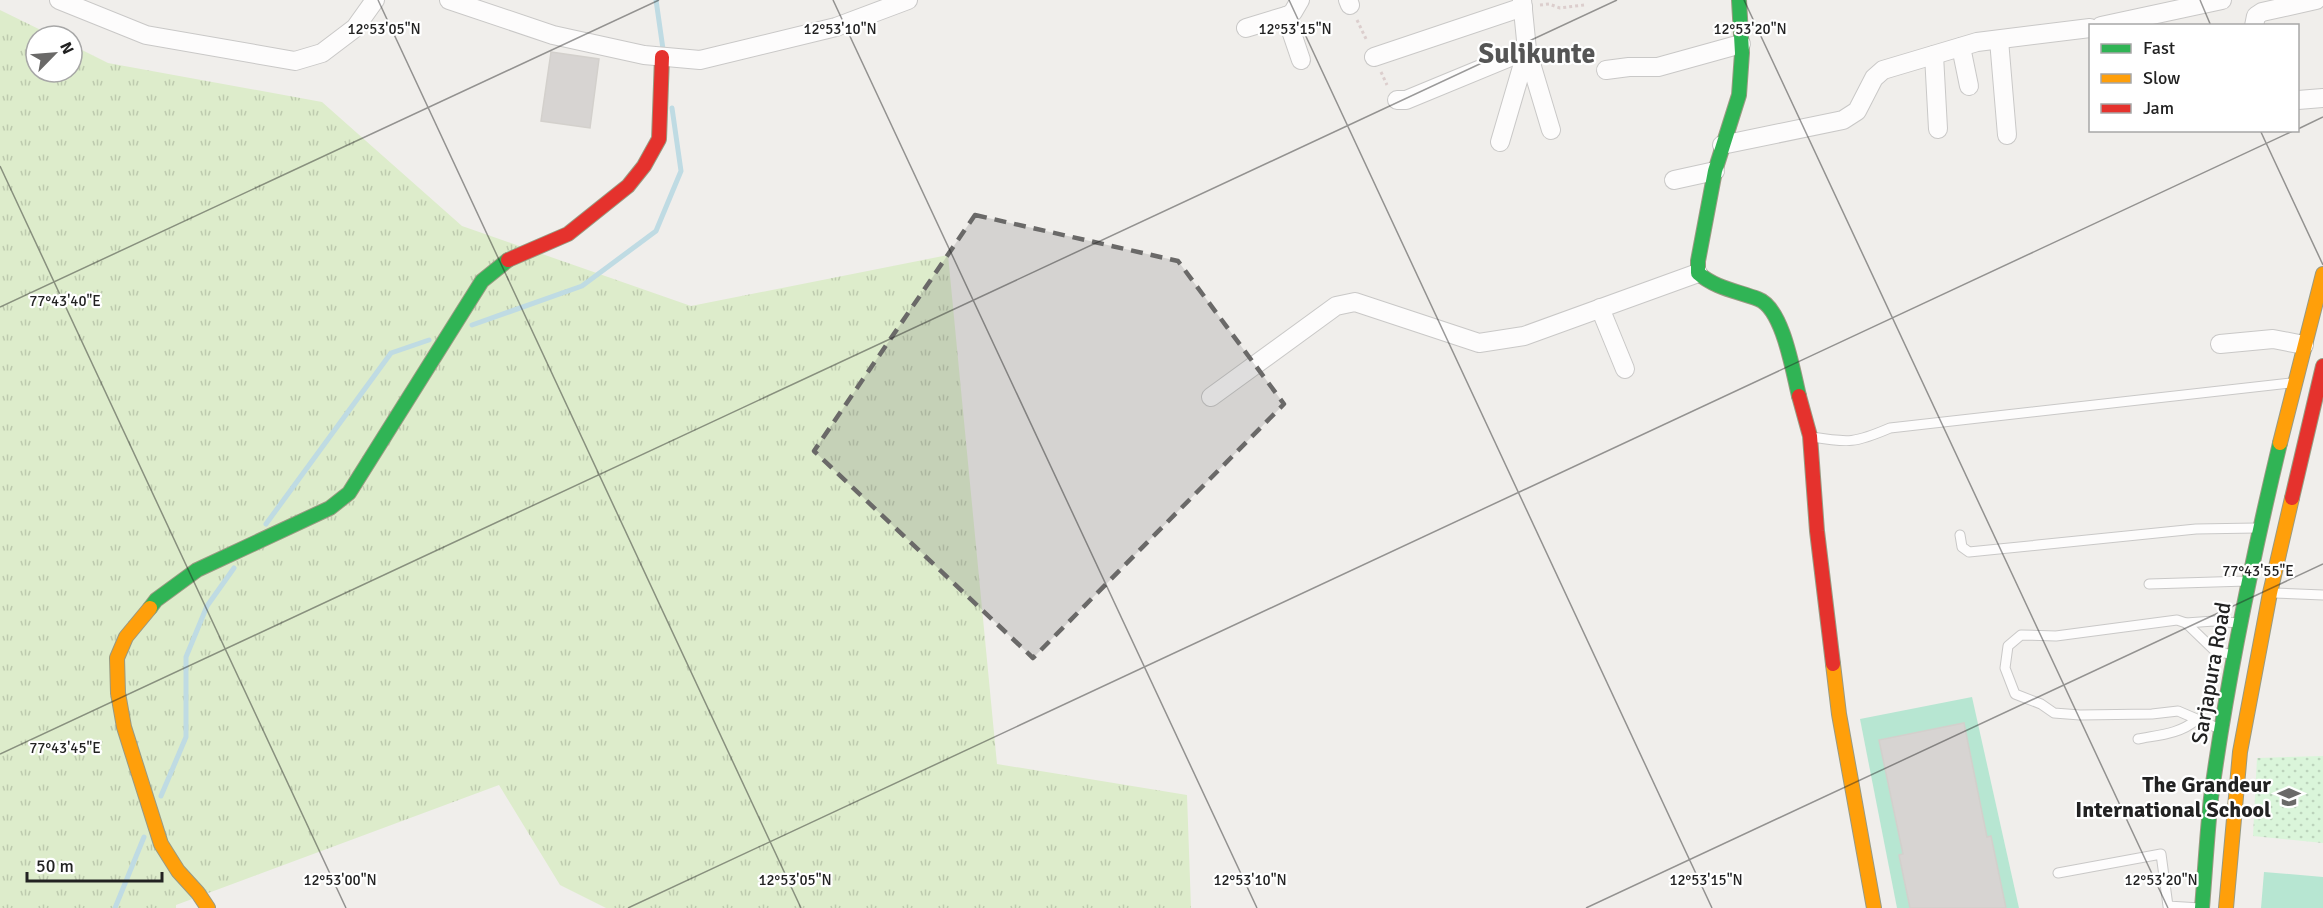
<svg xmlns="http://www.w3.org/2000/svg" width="2323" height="908" font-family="Signika,sans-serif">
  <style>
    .grass { fill: url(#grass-tufts) }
    .park { fill: url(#park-dots) }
    .pitch { fill: #b7e6d2 }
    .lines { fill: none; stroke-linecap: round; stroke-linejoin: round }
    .stream { stroke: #bfdbe3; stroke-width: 5 }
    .building { fill: #d7d4d2; stroke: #d3d0cc; stroke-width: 1.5 }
    .lane-casing { stroke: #c9c8c7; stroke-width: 11 }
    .street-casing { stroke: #c9c8c7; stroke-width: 20 }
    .fast-casing { stroke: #999a82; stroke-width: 16 }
    .slow-casing { stroke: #999a82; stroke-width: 16 }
    .jam-casing { stroke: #999a82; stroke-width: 16 }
    .path { stroke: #dccecd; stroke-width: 3; stroke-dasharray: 3 3; stroke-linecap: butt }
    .lane { stroke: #fdfcfc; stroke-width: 9 }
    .street { stroke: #fdfcfc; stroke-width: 18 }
    .fast { stroke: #30b455; stroke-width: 14 }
    .slow { stroke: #ff9f0a; stroke-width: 14 }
    .jam { stroke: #e5322d; stroke-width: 14 }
    .marked { fill: #6a6968; fill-opacity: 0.2; stroke: #6a6968; stroke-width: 4.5; stroke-dasharray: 12 8; stroke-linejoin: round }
    .ticks { fill: none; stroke: #222; stroke-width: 1.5; stroke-opacity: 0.45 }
    .labels { text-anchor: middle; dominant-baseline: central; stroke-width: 4.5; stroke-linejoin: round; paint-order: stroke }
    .street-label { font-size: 22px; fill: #222; stroke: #fff }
    .poi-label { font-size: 22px; font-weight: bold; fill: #222; stroke: #fff; text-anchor: end }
    .district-label { font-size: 28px; font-weight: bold; fill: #555; stroke: #fff }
    .ticks-label { font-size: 15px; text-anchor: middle; fill: #222; stroke: #fff; stroke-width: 4.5; stroke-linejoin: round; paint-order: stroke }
  </style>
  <defs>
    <pattern id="grass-tufts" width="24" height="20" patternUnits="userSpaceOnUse" patternTransform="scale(1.5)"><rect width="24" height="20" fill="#ddeccb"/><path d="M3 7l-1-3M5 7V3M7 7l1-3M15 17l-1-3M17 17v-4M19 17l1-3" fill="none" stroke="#bdcaae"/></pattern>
    <pattern id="park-dots" width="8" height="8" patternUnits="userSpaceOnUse" patternTransform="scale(1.5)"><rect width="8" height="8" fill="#daf5da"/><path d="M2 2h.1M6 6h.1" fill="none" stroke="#bbd2bb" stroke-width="1.8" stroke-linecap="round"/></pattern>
  </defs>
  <rect width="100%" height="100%" fill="#f0eeeb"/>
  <!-- grass -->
  <polygon class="grass" points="0,10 53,36 36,36 36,72 72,72 72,45 108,63 322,102 462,226 691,306 948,255 997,764 1187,795 1191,908 606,908 560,885 499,785 176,905 176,908 0,908"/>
  <!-- park -->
  <polygon class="park" points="2323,756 2323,843 2253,836 2257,758"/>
  <!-- pitch -->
  <g class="pitch">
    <polygon points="1972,697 2019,908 1897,908 1860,719"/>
    <polygon points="2264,872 2323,877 2323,908 2261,908"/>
  </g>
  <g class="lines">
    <!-- stream -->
    <g class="stream">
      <polyline points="656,0 663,49"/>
      <polyline points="472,325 582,286 656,231 681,171 672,108"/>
      <polyline points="266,524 391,353 429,340"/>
      <polyline points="161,796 186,737 186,657 207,606 234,568"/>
      <polyline points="115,908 144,837"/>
    </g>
  </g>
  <!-- building -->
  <g class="building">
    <polygon points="551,52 599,59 590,128 541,121"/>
    <polygon points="1964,723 1987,837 1991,836 2006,908 1910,908 1899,855 1903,854 1879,740"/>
  </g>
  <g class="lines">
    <!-- lane casing -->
    <g class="lane-casing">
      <g id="lane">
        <path d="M1812 437C1849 443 1855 443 1890 428L2291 383"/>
        <polyline points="1960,535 1962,547 1969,552 2196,529 2256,528"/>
        <polyline points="2149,584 2247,581"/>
        <polyline points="2274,593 2323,595"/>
        <polyline points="2186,623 2214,621 2238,623"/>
        <polyline points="2220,729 2178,711 2152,714 2080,715 2054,713 2041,704 2015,694 2005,668 2008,646 2021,635 2056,636 2177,620 2186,623 2214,650 2232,655"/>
        <path d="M2138 739C2158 735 2180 734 2196 720"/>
        <polyline points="2058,873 2161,854 2168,906 2200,908"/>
      </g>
    </g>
    <!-- street casing -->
    <g class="street-casing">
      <g id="street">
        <polyline points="59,0 146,35 295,61 322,53 355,28 375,0"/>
        <polyline points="449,0 553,35 644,55 700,60 836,27 908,0"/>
        <polyline points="1348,0 1350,5"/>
        <polyline points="1286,16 1301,60"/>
        <polyline points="2101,26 2222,0"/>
        <polyline points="2254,26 2256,16 2262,12 2316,0"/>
        <polyline points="1246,28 1289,15 1293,12 1300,0"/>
        <polyline points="1999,40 2007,135"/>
        <polyline points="1961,47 1969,86"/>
        <polyline points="1934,55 1938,129"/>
        <polyline points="1374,57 1523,7"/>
        <polyline points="1606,70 1629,67 1658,67 1741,44"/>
        <polyline points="1397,100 1406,100 1527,50 1551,130"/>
        <polyline points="2298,100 2323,98"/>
        <polyline points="1500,142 1527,50 1522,0"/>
        <polyline points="1722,145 1843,120 1857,111 1874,78 1883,70 1977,42 2090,28"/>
        <polyline points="1674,180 1715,171"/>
        <polyline points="1600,308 1625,369"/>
        <polyline points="2220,344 2273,339 2304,345"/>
        <polyline points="1211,397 1336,306 1355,302 1479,343 1524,336 1698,273"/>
      </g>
    </g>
    <!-- fast casing -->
    <g class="fast-casing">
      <g id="fast">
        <path d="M1739 0 1742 53 1739 95 1715 171 1698 261V273C1715 288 1737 291 1758 299 1783 308 1793 372 1799 396"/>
        <polyline points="150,608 156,600 197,570 330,508 349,493 482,281 508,260"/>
        <path d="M2202 908C2205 872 2207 835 2211 798 2227 679 2252 560 2280 443"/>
      </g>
    </g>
    <!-- slow casing -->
    <g class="slow-casing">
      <g id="slow">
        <polyline points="2280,443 2323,274"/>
        <polyline points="150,608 126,637 117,658 118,693 124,727 161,844 178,871 198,893 208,908"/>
        <polyline points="1833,664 1839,714 1874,908"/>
        <polyline points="2226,908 2240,752 2270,593 2292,498"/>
      </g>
    </g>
    <!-- jam casing -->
    <g class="jam-casing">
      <g id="jam">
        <polyline points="508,260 568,234 628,186 644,166 659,139 662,57"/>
        <polyline points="1799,396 1810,436 1817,531 1833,664"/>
        <polyline points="2292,498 2323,366"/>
      </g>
    </g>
    <!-- path -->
    <g class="path">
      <polyline points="1540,5 1549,4 1560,8 1584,5"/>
      <polyline points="1357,20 1367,41"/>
      <polyline points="1381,72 1387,85"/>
    </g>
    <!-- lane -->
    <use href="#lane" class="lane"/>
    <!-- street -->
    <use href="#street" class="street"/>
    <!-- fast -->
    <use href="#fast" class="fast"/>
    <!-- slow -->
    <use href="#slow" class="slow"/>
    <!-- jam -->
    <use href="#jam" class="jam"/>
  </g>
  <!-- marked area -->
  <path class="marked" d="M975 215 1178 261 1284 404 1033 658 814 451Z"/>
  <!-- ticks -->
  <path class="ticks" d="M378 0 801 908M833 0 1257 908M1289 0 1712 908M1744 0 2168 908M2200 0 2211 26M2298 129 2323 117M2260 130 2323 265M0 166 346 908M0 307 659 0M0 754 1617 0M628 908 2295 130M1586 908 2323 564"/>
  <!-- icons -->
  <defs>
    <g id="school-bare" transform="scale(1.8)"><path d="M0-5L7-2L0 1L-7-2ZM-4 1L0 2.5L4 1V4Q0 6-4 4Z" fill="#6a6968" stroke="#fff" stroke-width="2.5" paint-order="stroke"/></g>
  </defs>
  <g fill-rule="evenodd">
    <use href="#school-bare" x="2289" y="797"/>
  </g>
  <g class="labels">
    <!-- street labels -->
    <g class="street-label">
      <text transform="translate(2211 673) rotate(-80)">Sarjapura Road</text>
    </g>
    <!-- poi labels -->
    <g class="poi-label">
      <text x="2271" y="784">The Grandeur<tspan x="2271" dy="25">International School</tspan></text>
    </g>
    <!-- district labels -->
    <g class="district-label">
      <text x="1537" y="54">Sulikunte</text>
    </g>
  </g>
  <g class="ticks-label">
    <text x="384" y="34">12°53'05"N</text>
    <text x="840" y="34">12°53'10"N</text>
    <text x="1295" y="34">12°53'15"N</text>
    <text x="1750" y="34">12°53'20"N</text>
    <text x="65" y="306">77°43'40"E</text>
    <text x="2258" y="576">77°43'55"E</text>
    <text x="65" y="753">77°43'45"E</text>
    <text x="340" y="885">12°53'00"N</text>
    <text x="795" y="885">12°53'05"N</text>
    <text x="1250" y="885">12°53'10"N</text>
    <text x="1706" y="885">12°53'15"N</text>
    <text x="2161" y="885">12°53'20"N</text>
  </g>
  <!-- legend -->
  <rect x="2089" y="24" width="210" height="108" fill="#ffffff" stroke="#a7a7a7" stroke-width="1.5"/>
  <rect x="2101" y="44" width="30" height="9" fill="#30b455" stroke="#a7a7a7" stroke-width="1.5"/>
  <text x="2143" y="54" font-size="18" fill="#222222">Fast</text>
  <rect x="2101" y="74" width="30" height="9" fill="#ff9f0a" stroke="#a7a7a7" stroke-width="1.5"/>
  <text x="2143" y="84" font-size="18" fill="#222222">Slow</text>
  <rect x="2101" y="104" width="30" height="9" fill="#e5322d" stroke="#a7a7a7" stroke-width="1.5"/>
  <text x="2143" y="114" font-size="18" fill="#222222">Jam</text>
  <!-- north arrow -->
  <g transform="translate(54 54) rotate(65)"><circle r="28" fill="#ffffff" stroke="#a7a7a7" stroke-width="1.5"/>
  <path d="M0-4.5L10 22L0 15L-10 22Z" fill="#6a6968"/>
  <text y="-9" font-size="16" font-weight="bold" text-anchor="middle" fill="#222222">N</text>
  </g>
  <!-- scale -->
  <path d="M27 872v9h135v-9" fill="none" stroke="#222222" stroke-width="3"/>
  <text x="36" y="872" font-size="18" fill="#222222" stroke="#ffffff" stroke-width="4.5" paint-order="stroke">50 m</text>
</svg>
